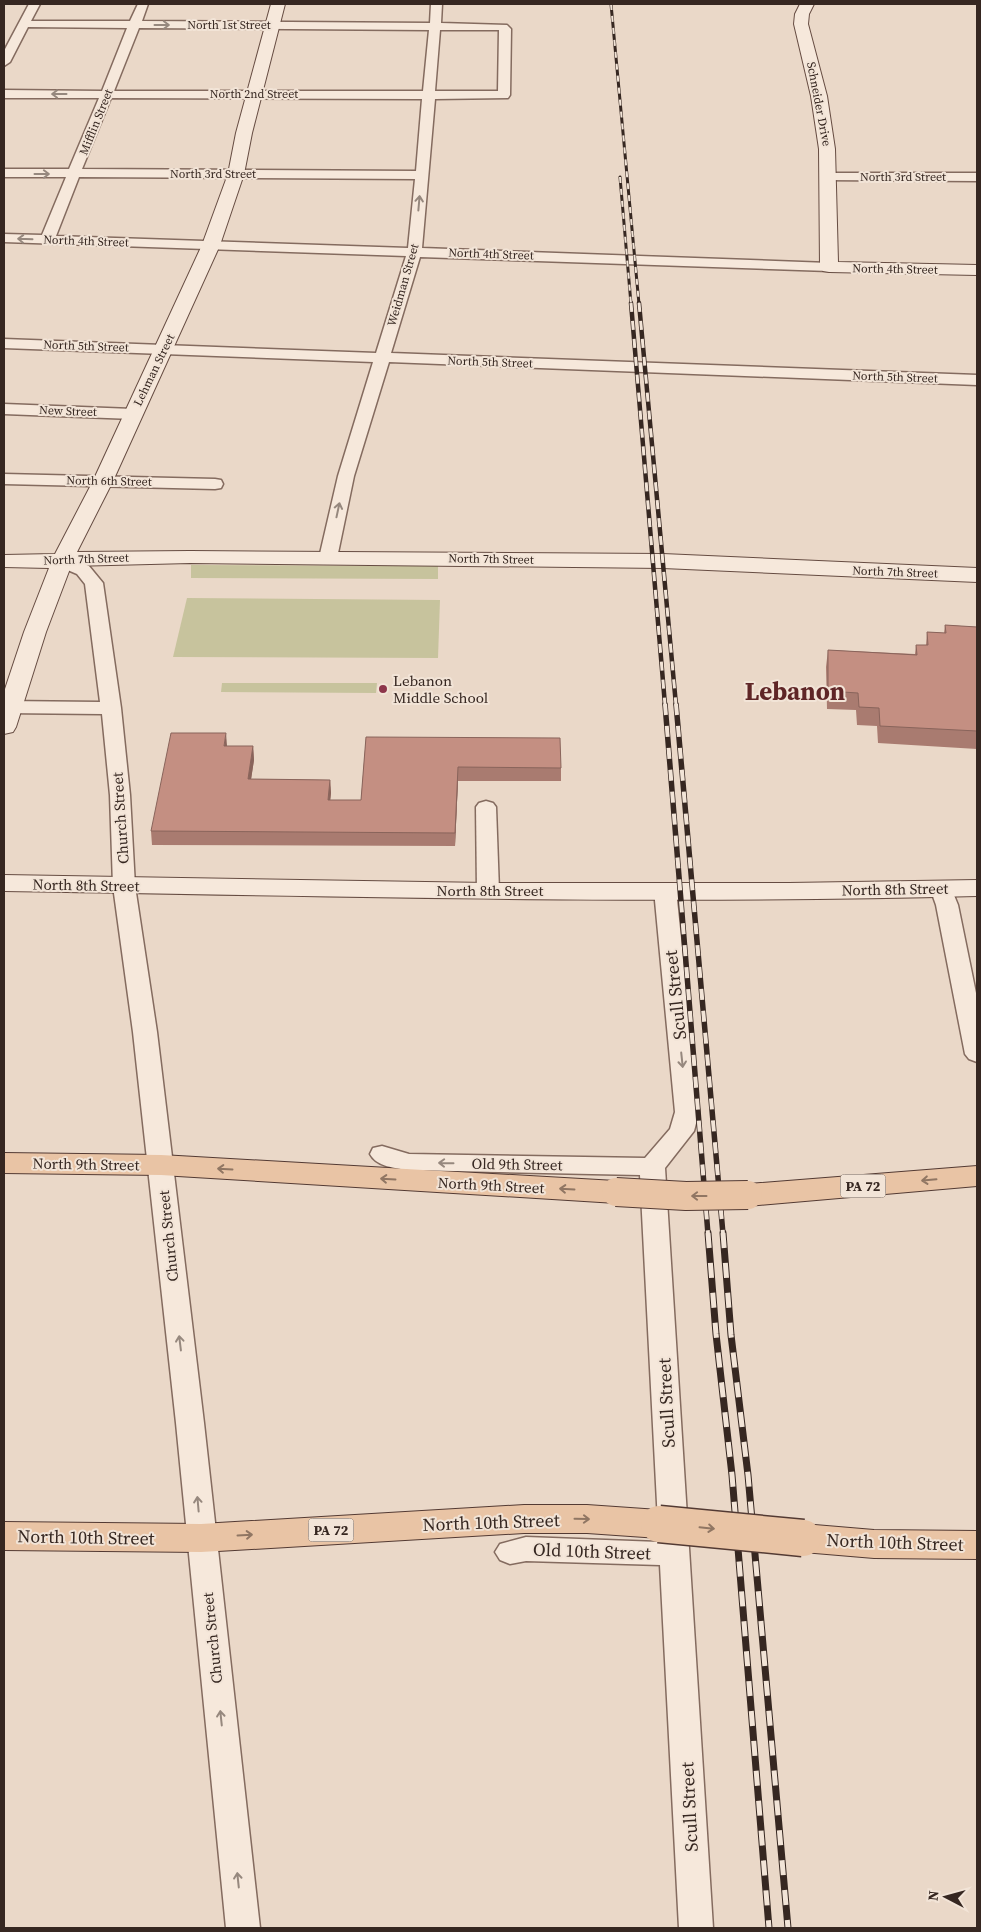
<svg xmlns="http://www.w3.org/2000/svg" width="981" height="1932" font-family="'Source Serif 4',serif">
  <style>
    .green { fill: #c7c39d }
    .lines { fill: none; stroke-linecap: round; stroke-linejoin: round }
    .street-casing { stroke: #846b5f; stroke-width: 3 }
    .secondary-casing { stroke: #664c42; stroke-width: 2 }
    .primary-casing { stroke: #533a33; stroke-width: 2 }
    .street { fill: #f6e8db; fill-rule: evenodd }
    .secondary { fill: #f6e8db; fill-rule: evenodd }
    .primary { fill: #e9c4a5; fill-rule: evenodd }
    .rail-far3-casing { stroke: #362721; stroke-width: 3 }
    .rail-far2-casing { stroke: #362721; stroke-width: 4.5 }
    .rail-far1-casing { stroke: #362721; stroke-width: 5.5 }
    .rail-casing { stroke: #362721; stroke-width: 7 }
    .rail-far3 { stroke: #f2e4d7; stroke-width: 2; stroke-dasharray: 6; stroke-linecap: butt }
    .rail-far2 { stroke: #f2e4d7; stroke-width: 3; stroke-dasharray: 9; stroke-linecap: butt }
    .rail-far1 { stroke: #f2e4d7; stroke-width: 4; stroke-dasharray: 11; stroke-linecap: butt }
    .rail { stroke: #f2e4d7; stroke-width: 5; stroke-dasharray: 15; stroke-linecap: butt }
    .primary-bridge-far1-casing { stroke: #533a33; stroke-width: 30; stroke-linecap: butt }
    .primary-bridge-casing { stroke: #533a33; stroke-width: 39; stroke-linecap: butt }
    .primary-bridge-far1 { stroke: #e9c4a5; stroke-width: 28 }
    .primary-bridge { stroke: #e9c4a5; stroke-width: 36 }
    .wall { fill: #a97b70 }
    .shaded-wall { fill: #89645b }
    .building { fill: #c48f82; stroke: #89645b }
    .oneway { stroke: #96887e }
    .oneway2 { stroke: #907663 }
    .poi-dot { fill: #8d354a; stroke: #f2e4d7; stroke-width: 2 }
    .labels { text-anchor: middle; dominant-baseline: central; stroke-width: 4; stroke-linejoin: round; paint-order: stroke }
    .far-street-label { font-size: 12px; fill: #362721; stroke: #f2e4d7 }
    .shield { fill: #f2e4d7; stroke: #6e6058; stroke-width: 1 }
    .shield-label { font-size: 14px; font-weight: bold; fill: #362721 }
    .poi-label { font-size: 15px; fill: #362721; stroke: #f2e4d7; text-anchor: start }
    .street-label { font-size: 15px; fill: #362721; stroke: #f2e4d7 }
    .near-street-label { font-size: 18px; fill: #362721; stroke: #f2e4d7 }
    .town-label { font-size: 25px; font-weight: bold; fill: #5f2526; stroke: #f2e4d7 }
  </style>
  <rect width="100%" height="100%" fill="#ead8c8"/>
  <!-- green -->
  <g class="green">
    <polygon points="191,565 438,566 438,579 191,578"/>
    <polygon points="187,598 440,600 438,658 173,657"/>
    <polygon points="222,683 377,683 376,693 221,692"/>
  </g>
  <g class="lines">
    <!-- street casing -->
    <g class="street-casing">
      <g id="street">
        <path d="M29 4H40L31 21H130L138 4H148L142 21 430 23 431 4H442L441 23 507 25 511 29 510 95 508 98 435 99 422 248 829 263 834 264 836 267 834 270 829 271 420 257 391 353 977 375V385L389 362 354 476 337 558 334 562 328 563 322 562 319 558 338 476 373 362 4 348V339L376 353 406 256 4 242V234L42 235 66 177H4V169H69L99 98H4V90L102 91 127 28 28 27 10 62 4 66V51ZM139 28 429 30 423 91H114ZM440 30H499L498 91H435ZM111 98 422 99 416 171 82 169ZM79 177 415 179 408 248 56 236Z"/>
        <polygon points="829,173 977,173 977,181 824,180 822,177"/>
        <polygon points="4,404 133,409 139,411 141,414 139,417 133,419 4,414"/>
        <polygon points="4,474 215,479 221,480 223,484 221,488 215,489 4,484"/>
        <polygon points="62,556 89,566 103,583 121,708 130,795 135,886 157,1032 204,1423 260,1928 226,1928 176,1423 133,1032 113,886 110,795 102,714 4,713 4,701 100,702 85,584 77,574 56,565 53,561 56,557"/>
        <polygon points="486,801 493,803 496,807 499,891 496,896 488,897 480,896 477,891 476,807 479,803"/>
        <polygon points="941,882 949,883 958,905 977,998 977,1062 969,1059 965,1054 936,905 930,888 933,883"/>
        <path d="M665 884 673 885 676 890 699 1112 694 1131 665 1168 713 1928H679L660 1565 526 1561 510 1564 500 1560 495 1552 500 1544 526 1537 659 1542 640 1175 409 1170C395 1168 377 1167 370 1154L373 1148 382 1146 409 1154 645 1158 670 1129 675 1112 654 890 657 885Z"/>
      </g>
    </g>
    <!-- secondary casing -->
    <g class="secondary-casing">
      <g id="secondary">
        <polygon points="271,4 285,4 252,133 244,174 220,245 113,481 77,552 190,551 663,554 977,568 977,582 663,568 190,563 71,566 46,632 16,727 13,732 4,734 4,692 24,632 49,568 4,567 4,555 55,554 93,481 202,245 228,174 236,133"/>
        <polygon points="800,4 814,4 809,14 808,24 827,96 835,149 838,262 977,265 977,275 829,272 823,271 820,267 819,149 811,96 794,24 795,14"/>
        <path d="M4 875 488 883H789L977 880V896C653 905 328 896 4 891Z"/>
      </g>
    </g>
    <!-- primary casing -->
    <g class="primary-casing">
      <g id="primary">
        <polygon points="4,1153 161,1155 616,1181 627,1185 631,1192 627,1199 616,1203 161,1175 4,1173"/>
        <polygon points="977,1166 977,1186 748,1206 737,1203 733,1195 737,1187 748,1184"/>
        <polygon points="524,1505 587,1505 659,1510 672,1514 677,1524 672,1534 659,1538 587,1533 524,1533 201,1552 4,1550 4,1522 201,1524"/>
        <polygon points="803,1524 874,1530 977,1531 977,1559 874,1558 803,1552 790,1548 785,1538 790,1528"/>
      </g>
    </g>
    <!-- street -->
    <use href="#street" class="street"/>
    <!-- secondary -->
    <use href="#secondary" class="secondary"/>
    <!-- primary -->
    <use href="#primary" class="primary"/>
    <!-- rail-far3 casing -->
    <g class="rail-far3-casing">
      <g id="rail-far3">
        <polyline points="611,4 639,304"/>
        <polyline points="620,177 631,304"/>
      </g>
    </g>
    <!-- rail-far2 casing -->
    <g class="rail-far2-casing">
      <g id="rail-far2">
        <polyline points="631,303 665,705"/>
        <polyline points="639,303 676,705"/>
      </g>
    </g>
    <!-- rail-far1 casing -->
    <g class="rail-far1-casing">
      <g id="rail-far1">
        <polyline points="665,704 708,1234"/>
        <polyline points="676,704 723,1234"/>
      </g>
    </g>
    <!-- rail casing -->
    <g class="rail-casing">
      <g id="rail">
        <polyline points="708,1233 716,1334 732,1475 769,1928"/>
        <polyline points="723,1233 731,1335 748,1475 788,1928"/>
      </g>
    </g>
    <!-- rail-far3 -->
    <use href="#rail-far3" class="rail-far3"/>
    <!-- rail-far2 -->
    <use href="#rail-far2" class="rail-far2"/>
    <!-- rail-far1 -->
    <use href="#rail-far1" class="rail-far1"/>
    <!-- rail -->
    <use href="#rail" class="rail"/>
    <!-- primary-bridge-far1 casing -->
    <g class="primary-bridge-far1-casing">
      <polyline id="primary-bridge-far1" points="616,1192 686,1196 748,1195"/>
    </g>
    <!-- primary-bridge casing -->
    <g class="primary-bridge-casing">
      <polyline id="primary-bridge" points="659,1524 803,1538"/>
    </g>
    <!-- primary-bridge-far1 -->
    <use href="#primary-bridge-far1" class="primary-bridge-far1"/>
    <!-- primary-bridge -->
    <use href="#primary-bridge" class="primary-bridge"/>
  </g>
  <!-- wall -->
  <g class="wall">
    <polygon points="945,625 977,627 977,749 878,743 877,726 857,725 856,710 827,709 826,667 828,650 915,654 916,645 926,645 927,632 944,633"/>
    <polygon points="366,737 561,768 561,781 458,781 455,846 152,845 151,831 227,746 253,746 254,760 251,779 330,780 331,793 330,800 361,800"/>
  </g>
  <!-- shaded-wall -->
  <g class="shaded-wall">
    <polygon points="226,733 227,746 224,746"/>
    <polygon points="253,746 254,760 249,793 248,779"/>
    <polygon points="458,767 458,781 455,846 455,833"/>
    <polygon points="330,780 331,793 329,813 328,800"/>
  </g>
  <!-- building -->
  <g class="building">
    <polygon points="945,625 977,627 977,731 880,726 879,708 859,707 858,693 828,691 828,650 917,655 916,645 928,645 927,632 946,633"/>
    <polygon points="171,733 226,733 224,746 253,746 248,779 330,780 328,800 361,800 366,737 560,738 561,768 458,767 455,833 151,831"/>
  </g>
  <!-- one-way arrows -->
  <defs><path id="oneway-shaft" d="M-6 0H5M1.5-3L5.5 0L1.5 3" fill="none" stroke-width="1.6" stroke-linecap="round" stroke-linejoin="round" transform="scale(1.25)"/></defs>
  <g class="oneway">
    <use href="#oneway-shaft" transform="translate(162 25)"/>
    <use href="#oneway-shaft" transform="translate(59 94) rotate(-180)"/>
    <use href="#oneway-shaft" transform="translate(42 174)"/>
    <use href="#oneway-shaft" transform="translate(419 203) rotate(-85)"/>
    <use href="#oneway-shaft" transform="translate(25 239) rotate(-178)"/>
    <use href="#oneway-shaft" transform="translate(338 510) rotate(-78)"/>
    <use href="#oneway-shaft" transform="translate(682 1060) rotate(84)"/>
    <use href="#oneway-shaft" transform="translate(446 1163) rotate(-179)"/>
    <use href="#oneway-shaft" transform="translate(180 1343) rotate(-97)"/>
    <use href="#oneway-shaft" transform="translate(198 1504) rotate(-95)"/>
    <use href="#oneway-shaft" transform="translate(221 1718) rotate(-96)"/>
    <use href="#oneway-shaft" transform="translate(238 1880) rotate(-96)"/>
  </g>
  <g class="oneway2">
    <use href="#oneway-shaft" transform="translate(225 1169) rotate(-177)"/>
    <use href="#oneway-shaft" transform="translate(388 1179) rotate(-177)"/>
    <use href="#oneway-shaft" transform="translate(929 1180) rotate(175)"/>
    <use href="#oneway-shaft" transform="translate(567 1189) rotate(-177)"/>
    <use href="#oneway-shaft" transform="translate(699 1196) rotate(180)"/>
    <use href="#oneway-shaft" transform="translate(582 1519) rotate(1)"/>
    <use href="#oneway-shaft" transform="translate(707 1528) rotate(6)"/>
    <use href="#oneway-shaft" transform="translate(245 1535) rotate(-3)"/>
  </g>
  <!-- markers -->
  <circle class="poi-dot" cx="383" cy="689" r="5"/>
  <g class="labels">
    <!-- far-street labels -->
    <g class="far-street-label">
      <text x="229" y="25">North 1st Street</text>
      <text x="254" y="94">North 2nd Street</text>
      <text transform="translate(819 104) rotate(79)">Schneider Drive</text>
      <text transform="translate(96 122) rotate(-68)">Mifflin Street</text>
      <text x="213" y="174">North 3rd Street</text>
      <text x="903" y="177">North 3rd Street</text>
      <text transform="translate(86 241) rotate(2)">North 4th Street</text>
      <text transform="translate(491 254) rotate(2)">North 4th Street</text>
      <text transform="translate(895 269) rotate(1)">North 4th Street</text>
      <text transform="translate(403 285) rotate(-74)">Weidman Street</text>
      <text transform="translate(86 346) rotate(2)">North 5th Street</text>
      <text transform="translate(490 362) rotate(2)">North 5th Street</text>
      <text transform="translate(154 370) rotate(-64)">Lehman Street</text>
      <text transform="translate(895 377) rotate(2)">North 5th Street</text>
      <text transform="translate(68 411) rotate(2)">New Street</text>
      <text transform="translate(109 481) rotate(1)">North 6th Street</text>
      <text transform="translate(86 559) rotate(-2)">North 7th Street</text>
      <text transform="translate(491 559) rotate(1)">North 7th Street</text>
      <text transform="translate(895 572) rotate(2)">North 7th Street</text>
    </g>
    <!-- shield labels -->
    <g class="shield">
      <rect x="840.5" y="1174.5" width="45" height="23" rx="4"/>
      <rect x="308.5" y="1518.5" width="45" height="23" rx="4"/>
    </g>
    <g class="shield-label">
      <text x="863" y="1186">PA 72</text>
      <text x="331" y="1530">PA 72</text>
    </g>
    <!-- poi labels -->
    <g class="poi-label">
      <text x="393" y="680">Lebanon<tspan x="393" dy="17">Middle School</tspan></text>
    </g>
    <!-- street labels -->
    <g class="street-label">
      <text transform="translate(120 818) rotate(-94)">Church Street</text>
      <text transform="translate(86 885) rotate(1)">North 8th Street</text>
      <text transform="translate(895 889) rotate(-1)">North 8th Street</text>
      <text x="490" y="890">North 8th Street</text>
      <text transform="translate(86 1164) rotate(1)">North 9th Street</text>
      <text transform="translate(517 1164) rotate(1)">Old 9th Street</text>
      <text transform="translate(491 1185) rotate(3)">North 9th Street</text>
      <text transform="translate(168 1236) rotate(-96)">Church Street</text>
      <text transform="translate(212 1638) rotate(-96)">Church Street</text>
    </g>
    <!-- near-street labels -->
    <g class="near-street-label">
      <text transform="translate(675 995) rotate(-96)">Scull Street</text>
      <text transform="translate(666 1403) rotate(-93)">Scull Street</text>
      <text transform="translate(491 1522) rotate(-2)">North 10th Street</text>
      <text transform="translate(86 1537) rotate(1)">North 10th Street</text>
      <text transform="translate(895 1542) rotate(2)">North 10th Street</text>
      <text transform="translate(592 1551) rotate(2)">Old 10th Street</text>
      <text transform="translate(689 1807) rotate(-93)">Scull Street</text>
    </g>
    <!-- town labels -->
    <g class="town-label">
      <text x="795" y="691">Lebanon</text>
    </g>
  </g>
  <!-- border -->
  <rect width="981" height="1932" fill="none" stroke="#362721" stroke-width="10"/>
  <!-- north arrow -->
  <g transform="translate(946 1897) rotate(276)" stroke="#f2e4d7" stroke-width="4" paint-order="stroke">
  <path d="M0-4L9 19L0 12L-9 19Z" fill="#362721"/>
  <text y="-8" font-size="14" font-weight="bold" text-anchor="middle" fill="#362721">N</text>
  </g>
</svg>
